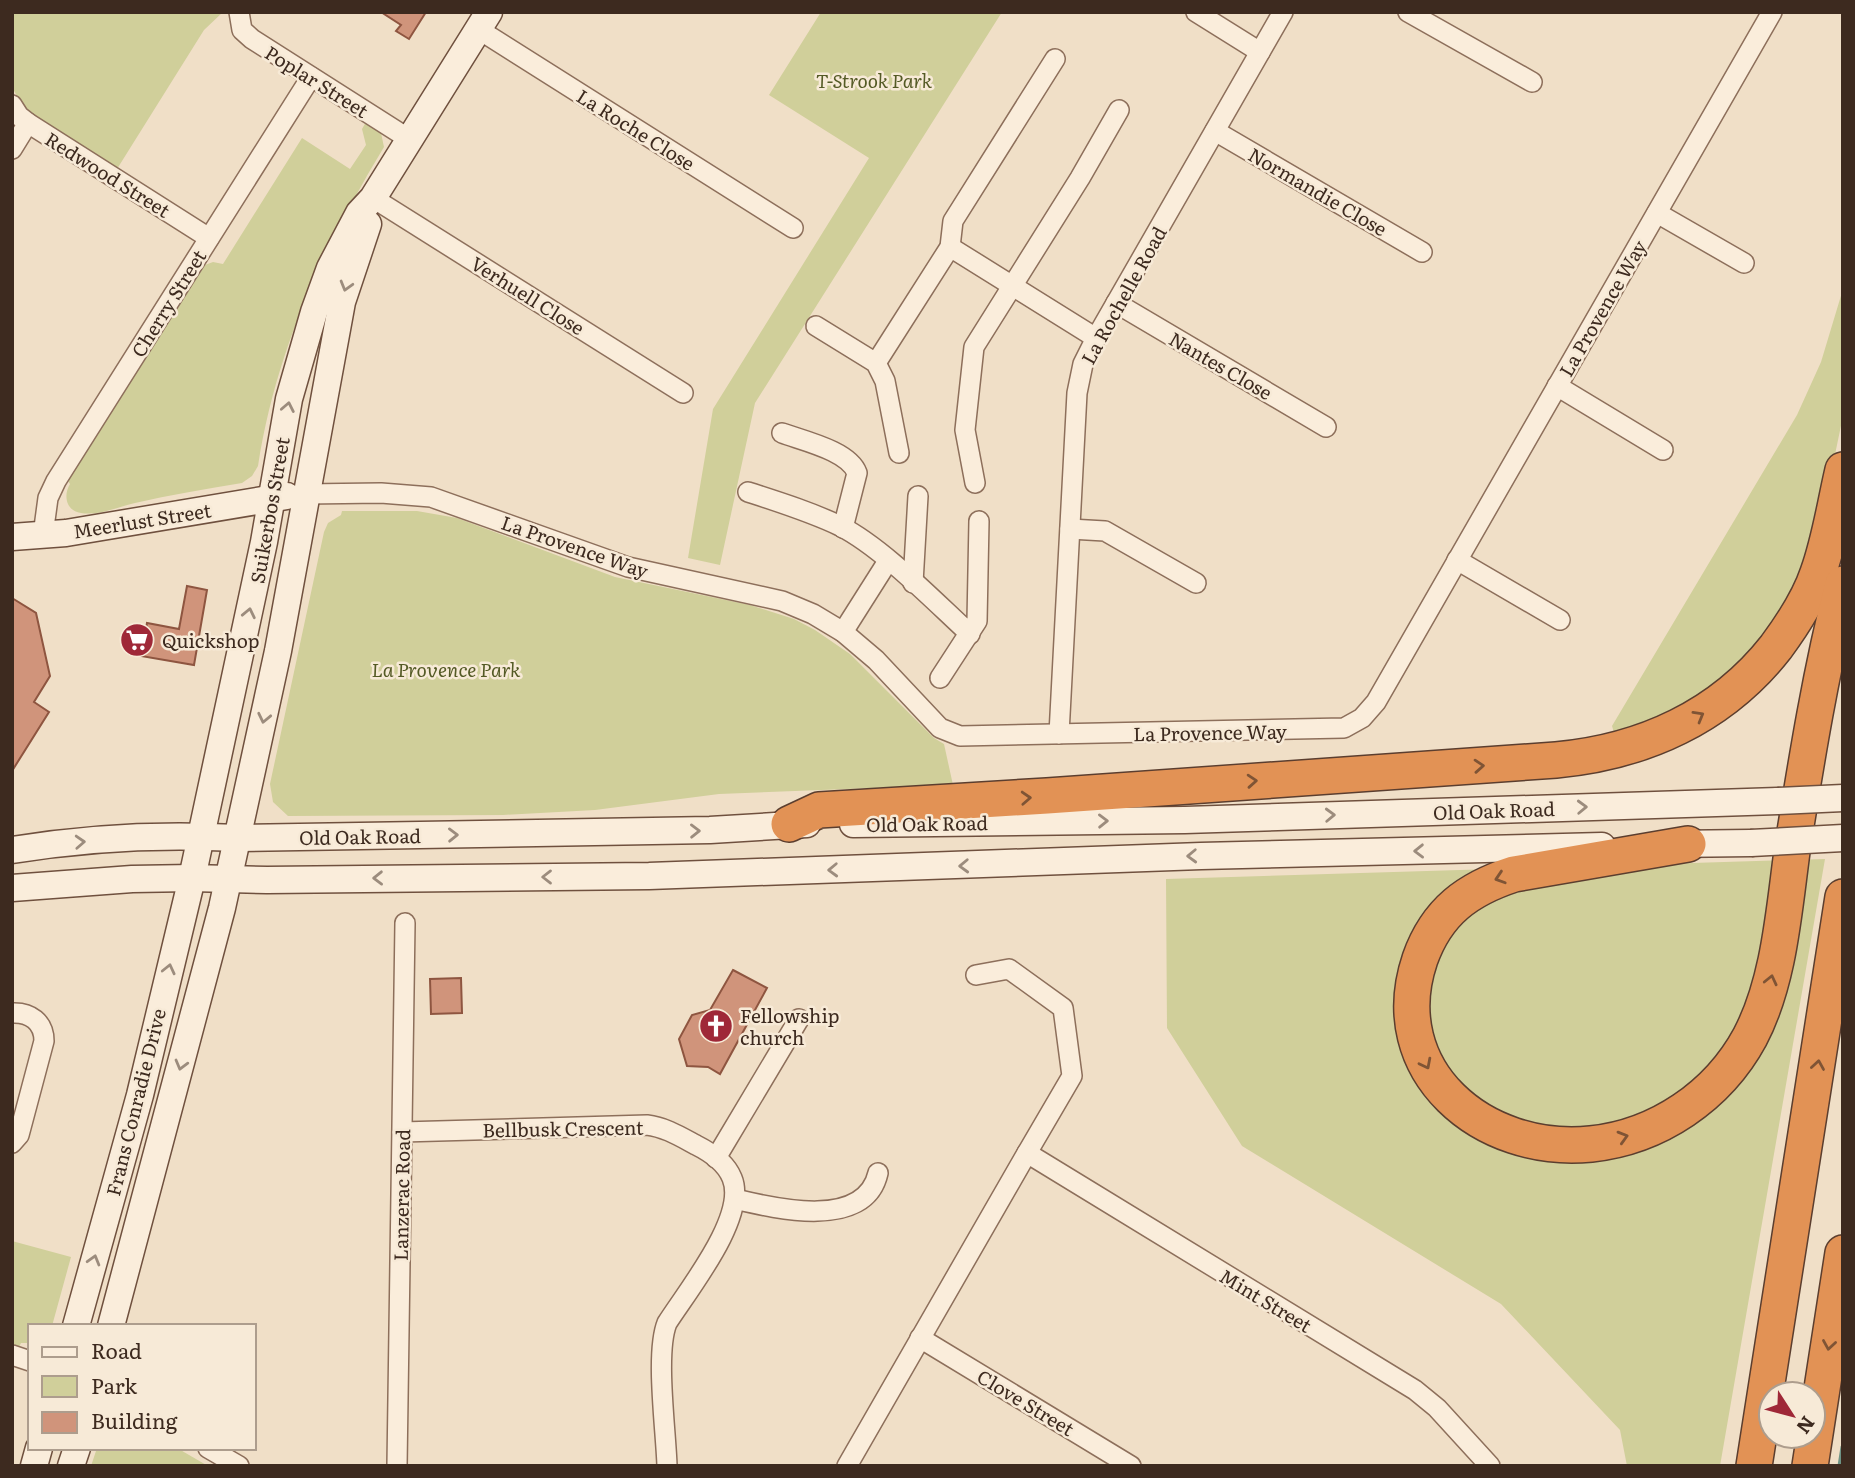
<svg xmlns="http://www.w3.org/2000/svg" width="1855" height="1478" font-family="Literata,serif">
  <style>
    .green { fill: #d0cf9a }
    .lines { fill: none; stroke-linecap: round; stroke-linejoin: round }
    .stream { stroke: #6e9385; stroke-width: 5 }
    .building { fill: #d0947b; stroke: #8e5540; stroke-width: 2 }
    .street-casing { stroke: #8d6f5b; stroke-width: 22 }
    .secondary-casing { stroke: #6f503e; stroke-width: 29 }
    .highway-casing { stroke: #5b3e2f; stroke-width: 38 }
    .street { stroke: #faeddb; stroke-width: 19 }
    .secondary { stroke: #faeddb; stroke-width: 26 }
    .highway { stroke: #e29255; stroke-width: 35 }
    .secondary-bridge-casing { stroke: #6f503e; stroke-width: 29; stroke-linecap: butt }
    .secondary-bridge { stroke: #faeddb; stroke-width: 26 }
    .oneway { stroke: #9c8c7d }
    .oneway2 { stroke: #7f5435 }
    .labels { text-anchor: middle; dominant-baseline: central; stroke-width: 5; stroke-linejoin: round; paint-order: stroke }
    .park-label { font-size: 19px; font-style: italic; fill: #545a25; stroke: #f7ead7 }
    .street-label { font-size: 19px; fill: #3d2a1f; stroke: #f7ead7 }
    .poi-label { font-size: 19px; fill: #3d2a1f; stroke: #f7ead7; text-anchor: start }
  </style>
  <rect width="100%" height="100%" fill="#f0dfc7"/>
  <!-- green -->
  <g class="green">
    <polygon points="12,12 223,12 204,30 117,169 24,109 12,87"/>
    <polygon points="821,12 1002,12 755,403 720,565 688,558 713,409 869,158 769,95"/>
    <path d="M366 122 381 133 384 147C324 246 276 350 258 466L252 476 242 483C206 489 170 495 135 503 118 507 98 516 81 513 66 511 63 495 70 484L68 481 205 265 213 262 223 264 302 138 350 169 366 145 362 129Z"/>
    <polygon points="1843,289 1843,416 1821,522 1793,600 1723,685 1616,739 1612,726 1797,415 1821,362"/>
    <polygon points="342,511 417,511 457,518 615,577 750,605 794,619 815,630 850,654 934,738 944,744 953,785 719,794 595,810 503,815 288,816 273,802 270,784 324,532 328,523 341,515"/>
    <polygon points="1825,859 1720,1466 1627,1466 1620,1430 1501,1304 1242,1146 1167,1028 1166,879"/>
    <polygon points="12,1241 71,1257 52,1326 30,1326 30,1343 21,1343 19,1347 12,1344"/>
    <polygon points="97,1448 177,1448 208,1466 91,1466"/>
  </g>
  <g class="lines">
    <!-- stream -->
    <polyline class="stream" points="1840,1466 1843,1447"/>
  </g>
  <!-- building -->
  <g class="building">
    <polygon points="381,12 426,12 409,39 396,31 401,25"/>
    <polygon points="187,586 207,590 194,665 141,656 147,623 179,629"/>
    <polygon points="12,598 36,613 50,676 34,702 49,712 12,771"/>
    <polygon points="733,970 767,988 720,1074 708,1067 687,1066 679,1039 692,1015 710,1010"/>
    <polygon points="461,978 462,1013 431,1014 430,979"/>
  </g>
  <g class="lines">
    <!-- street casing -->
    <g class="street-casing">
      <g id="street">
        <polyline points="239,12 242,30 252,39 409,139"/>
        <polyline points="1196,12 1260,52"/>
        <polyline points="1408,12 1532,82"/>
        <polyline points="478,29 793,228"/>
        <polyline points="12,105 19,116 28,123 209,238"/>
        <polyline points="1215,131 1422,252"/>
        <polyline points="12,149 28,123"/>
        <polyline points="373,198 683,393"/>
        <polyline points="1657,213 1744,263"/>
        <polyline points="950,247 1096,338"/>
        <polyline points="1116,303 1326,427"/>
        <polyline points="816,326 876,363 885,381 899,453"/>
        <polyline points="876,363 950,247 953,221 1055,59"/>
        <polyline points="1557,386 1663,450"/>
        <path d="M782 433C804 441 849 451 857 473L843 528"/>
        <polyline points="975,483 965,430 974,347 1080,178 1119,110"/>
        <path d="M748 492C779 502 811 512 840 526 883 548 934 601 970 634"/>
        <polyline points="305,494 381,493 431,497 628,567 782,601 813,614 843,632 876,660 940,728 960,736 1344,728 1362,718 1376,702 1772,12"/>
        <polyline points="1070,529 1105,531 1196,583"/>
        <polyline points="43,535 48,498 56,481 311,77"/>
        <polyline points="1457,560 1560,620"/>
        <polyline points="913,583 918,496"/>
        <polyline points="843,632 888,561"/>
        <polyline points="940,678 977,621 979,521"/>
        <polyline points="1059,734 1077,393 1083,364 1096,338 1283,12"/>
        <polyline points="976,975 1009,969 1063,1008 1072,1076 1027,1153"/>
        <path d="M12 1013C30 1012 44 1022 44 1041L19 1135 12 1143"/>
        <path d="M402 1132 647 1125C665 1127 681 1137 696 1145 710 1152 726 1163 732 1178 748 1216 688 1290 667 1323 655 1353 666 1430 667 1466"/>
        <polyline points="716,1158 799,1019"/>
        <path d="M735 1199C773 1208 865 1231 878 1173"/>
        <polyline points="920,1338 1131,1466"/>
        <polyline points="12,1355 30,1361"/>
        <polyline points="208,1448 239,1466"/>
        <polyline points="397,1466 405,923"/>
        <polyline points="847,1466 1027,1153 1415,1390 1437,1408 1490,1466"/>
      </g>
    </g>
    <!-- secondary casing -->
    <g class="secondary-casing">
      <g id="secondary">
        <polyline points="12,537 66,533 287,496"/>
        <polyline points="853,824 1185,820 1778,801"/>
        <polyline points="1669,844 1751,843"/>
        <path d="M12 850C85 838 165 834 238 838L710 830 807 824"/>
        <polyline points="12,888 132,879 192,878 267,880 649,876 1201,856 1602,846"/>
        <polyline points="76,1326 140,1095 192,878 264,542 289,399 314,312 330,268 359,213 373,198 489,12"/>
        <polyline points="111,1326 222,908 278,651 342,302 368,224"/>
        <polyline points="34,1466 39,1448"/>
        <polyline points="71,1466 77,1448"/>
      </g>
    </g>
    <!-- highway casing -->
    <g class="highway-casing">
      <g id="highway">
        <path d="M789 824 819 810 1047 796 1556 760C1643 752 1721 717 1776 647 1793 624 1809 600 1818 573 1830 540 1835 504 1843 470"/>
        <path d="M1688 844 1514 874C1468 889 1437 911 1420 959 1382 1071 1483 1155 1591 1144 1658 1137 1718 1096 1750 1037 1780 980 1784 908 1793 844 1807 757 1821 670 1843 584"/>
        <polyline points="1754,1466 1843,897"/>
        <polyline points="1810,1466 1843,1253"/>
      </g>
    </g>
    <!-- street -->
    <use href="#street" class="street"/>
    <!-- secondary -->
    <use href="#secondary" class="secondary"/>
    <!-- highway -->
    <use href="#highway" class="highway"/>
    <!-- secondary-bridge casing -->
    <g class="secondary-bridge-casing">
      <g id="secondary-bridge">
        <polyline points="1778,801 1843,798"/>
        <polyline points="1751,843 1843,838"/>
      </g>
    </g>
    <!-- secondary-bridge -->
    <use href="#secondary-bridge" class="secondary-bridge"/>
  </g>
  <!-- one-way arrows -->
  <defs><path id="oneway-chevron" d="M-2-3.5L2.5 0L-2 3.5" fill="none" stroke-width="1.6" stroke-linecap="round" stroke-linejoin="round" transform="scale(1.75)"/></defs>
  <g class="oneway">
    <use href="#oneway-chevron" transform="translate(346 286) rotate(106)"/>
    <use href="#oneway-chevron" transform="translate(288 407) rotate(-79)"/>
    <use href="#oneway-chevron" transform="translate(249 613) rotate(-78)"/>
    <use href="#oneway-chevron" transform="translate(264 718) rotate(102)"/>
    <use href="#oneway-chevron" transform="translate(1582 807) rotate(-2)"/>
    <use href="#oneway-chevron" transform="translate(1330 815) rotate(-2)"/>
    <use href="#oneway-chevron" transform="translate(1103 821) rotate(-1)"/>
    <use href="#oneway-chevron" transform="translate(695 831) rotate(-1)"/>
    <use href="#oneway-chevron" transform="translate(453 835) rotate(-1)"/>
    <use href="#oneway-chevron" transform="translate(80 842) rotate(-3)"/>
    <use href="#oneway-chevron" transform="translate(1419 851) rotate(179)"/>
    <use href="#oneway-chevron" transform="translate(1192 856) rotate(178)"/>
    <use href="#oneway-chevron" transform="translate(964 866) rotate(178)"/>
    <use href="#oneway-chevron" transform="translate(833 870) rotate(178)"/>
    <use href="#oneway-chevron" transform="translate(547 877) rotate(180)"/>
    <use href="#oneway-chevron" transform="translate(378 878) rotate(179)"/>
    <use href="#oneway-chevron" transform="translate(169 969) rotate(-77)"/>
    <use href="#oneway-chevron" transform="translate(181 1065) rotate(105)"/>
    <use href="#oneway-chevron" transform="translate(94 1260) rotate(-74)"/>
  </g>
  <g class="oneway2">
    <use href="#oneway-chevron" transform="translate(1699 716) rotate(-30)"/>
    <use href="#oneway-chevron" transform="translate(1479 766) rotate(-4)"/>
    <use href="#oneway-chevron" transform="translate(1252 781) rotate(-4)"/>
    <use href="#oneway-chevron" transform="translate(1026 798) rotate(-3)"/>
    <use href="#oneway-chevron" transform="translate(1500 878) rotate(162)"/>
    <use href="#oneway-chevron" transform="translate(1771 980) rotate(-77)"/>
    <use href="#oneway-chevron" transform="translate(1426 1064) rotate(63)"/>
    <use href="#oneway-chevron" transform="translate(1818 1065) rotate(-81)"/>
    <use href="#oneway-chevron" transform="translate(1623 1137) rotate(-16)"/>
    <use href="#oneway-chevron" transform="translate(1829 1345) rotate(99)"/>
  </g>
  <!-- icons -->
  <defs>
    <g id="supermarket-disc" transform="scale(1.75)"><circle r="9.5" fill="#9f2838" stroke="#f7ead7"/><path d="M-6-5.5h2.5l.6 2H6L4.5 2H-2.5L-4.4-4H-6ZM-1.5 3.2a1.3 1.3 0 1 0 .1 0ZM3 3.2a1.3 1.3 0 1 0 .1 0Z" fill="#fff"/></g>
    <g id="church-disc" transform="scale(1.75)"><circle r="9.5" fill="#9f2838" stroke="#f7ead7"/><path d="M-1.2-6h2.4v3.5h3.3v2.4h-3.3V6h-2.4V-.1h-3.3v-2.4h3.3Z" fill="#fff"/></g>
  </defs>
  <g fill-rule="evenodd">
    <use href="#supermarket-disc" x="137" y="640"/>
    <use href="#church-disc" x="716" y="1026"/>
  </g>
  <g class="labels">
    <!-- park labels -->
    <g class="park-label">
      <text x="874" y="80">T-Strook Park</text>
      <text x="446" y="669">La Provence Park</text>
    </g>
    <!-- street labels -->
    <g class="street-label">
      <text transform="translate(317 81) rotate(32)">Poplar Street</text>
      <text transform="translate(636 129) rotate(32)">La Roche Close</text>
      <text transform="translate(108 174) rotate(32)">Redwood Street</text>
      <text transform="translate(1318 191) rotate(30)">Normandie Close</text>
      <text transform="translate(528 295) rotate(32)">Verhuell Close</text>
      <text transform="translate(1123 295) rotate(-61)">La Rochelle Road</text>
      <text transform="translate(168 303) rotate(-58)">Cherry Street</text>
      <text transform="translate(1602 308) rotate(-60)">La Provence Way</text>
      <text transform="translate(1221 365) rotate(30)">Nantes Close</text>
      <text transform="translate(269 510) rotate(-80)">Suikerbos Street</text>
      <text transform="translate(142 520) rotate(-9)">Meerlust Street</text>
      <text transform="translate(575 546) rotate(19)">La Provence Way</text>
      <text transform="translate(1210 732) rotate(-1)">La Provence Way</text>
      <text transform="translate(1494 810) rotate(-2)">Old Oak Road</text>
      <text transform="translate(927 823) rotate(-1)">Old Oak Road</text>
      <text transform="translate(360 836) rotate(-1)">Old Oak Road</text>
      <text transform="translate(135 1102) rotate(-76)">Frans Conradie Drive</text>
      <text transform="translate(563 1128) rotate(-1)">Bellbusk Crescent</text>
      <text transform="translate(401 1195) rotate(-89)">Lanzerac Road</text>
      <text transform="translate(1266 1300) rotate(31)">Mint Street</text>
      <text transform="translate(1026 1402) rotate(31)">Clove Street</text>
    </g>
    <!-- poi labels -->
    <g class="poi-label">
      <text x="162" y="640">Quickshop</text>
      <text x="740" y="1015">Fellowship<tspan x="740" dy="22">church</tspan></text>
    </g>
  </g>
  <!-- border -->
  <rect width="1855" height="1478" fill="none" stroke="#3d2a1f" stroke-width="28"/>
  <!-- legend -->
  <rect x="28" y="1324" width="228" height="126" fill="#f7ead7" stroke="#ad9d8d" stroke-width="2"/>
  <rect x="42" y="1347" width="35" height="10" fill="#faeddb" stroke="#ad9d8d" stroke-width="2"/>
  <text x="91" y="1359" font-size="21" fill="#3d2a1f">Road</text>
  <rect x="42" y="1376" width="35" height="21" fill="#d0cf9a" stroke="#ad9d8d" stroke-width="2"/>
  <text x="91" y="1394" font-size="21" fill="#3d2a1f">Park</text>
  <rect x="42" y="1412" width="35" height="21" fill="#d0947b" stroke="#ad9d8d" stroke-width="2"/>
  <text x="91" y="1429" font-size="21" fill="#3d2a1f">Building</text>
  <!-- north arrow -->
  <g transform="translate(1792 1415) rotate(126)"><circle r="33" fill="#f7ead7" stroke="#ad9d8d" stroke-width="2"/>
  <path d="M0-5L12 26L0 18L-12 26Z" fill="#9f2838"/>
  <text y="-10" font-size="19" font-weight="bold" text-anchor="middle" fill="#3d2a1f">N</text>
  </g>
</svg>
